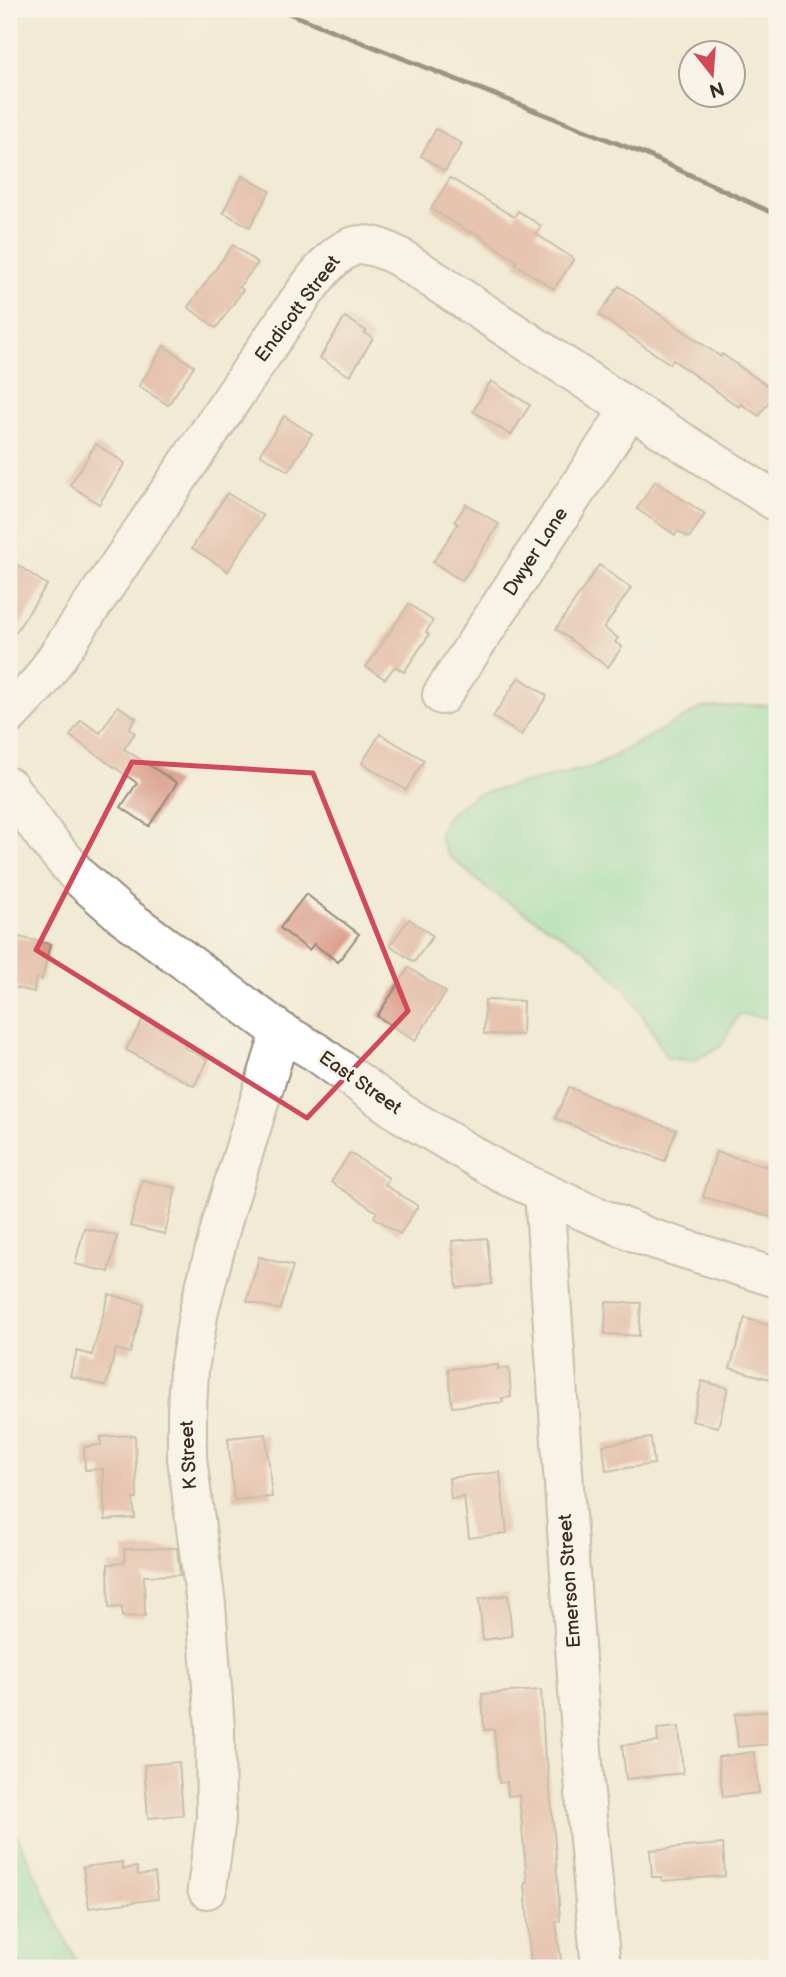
<svg xmlns="http://www.w3.org/2000/svg" width="786" height="1977" font-family="'Balsamiq Sans',sans-serif">
  <style>
    .green { fill: #83dca0; stroke: #5f835f; stroke-width: 2 }
    .building { fill: #d99784 }
    .lines { fill: none; stroke-linecap: round; stroke-linejoin: round }
    .minor-casing { stroke: #968a79; stroke-width: 42 }
    .path { stroke: #968a79; stroke-width: 4.5; stroke-dasharray: 5 5; stroke-linecap: butt }
    .minor { stroke: #fff; stroke-width: 38 }
    .rail { stroke: #3b2a1e; stroke-width: 5 }
    .marked { fill: none; stroke: #d1495b; stroke-width: 5; stroke-linejoin: round }
    .labels { text-anchor: middle; dominant-baseline: central; stroke-width: 6; stroke-linejoin: round; paint-order: stroke }
    .street-label { font-size: 19px; fill: #3b2a1e; stroke: #f7f3e8 }
  </style>
  <rect width="100%" height="100%" fill="#f7f3e8"/>
  <filter id="ink" filterUnits="userSpaceOnUse"><feTurbulence type="fractalNoise" baseFrequency=".0143" numOctaves="2"/><feDisplacementMap in="SourceGraphic" scale="14" xChannelSelector="R" yChannelSelector="G"/><feConvolveMatrix kernelMatrix="1 2 1 2 8 2 1 2 1" color-interpolation-filters="sRGB"/></filter>
  <filter id="wash" filterUnits="userSpaceOnUse"><feTurbulence type="fractalNoise" baseFrequency=".00686" numOctaves="4" result="noise"/><feDisplacementMap in="SourceGraphic" scale="28" xChannelSelector="R" yChannelSelector="G"/><feGaussianBlur stdDeviation="1.57" result="paint"/><feColorMatrix in="noise" values="0 0 0 0 0 0 0 0 0 0 0 0 0 0 0 0 0 1.4 0 .05"/><feComposite in="paint" operator="in"/></filter>
  <g filter="url(#wash)">
    <rect width="100%" height="100%" fill="#f1ead4"/>
    <!-- green -->
    <g class="green">
      <polygon points="754,705 777,706 777,1019 739,1014 720,1047 693,1061 667,1058 651,1029 625,988 586,950 490,891 449,856 439,837 447,816 474,795 596,766 701,708"/>
      <polygon points="9,1818 79,1968 9,1968"/>
    </g>
    <g id="blocks">
      <!-- building -->
      <g class="building">
        <polygon points="436,129 462,144 445,171 421,156"/>
        <polygon points="242,176 270,191 250,227 223,212"/>
        <polygon points="450,178 514,217 518,211 541,226 536,234 574,259 554,289 515,264 517,261 472,231 471,233 431,209"/>
        <polygon points="233,245 258,263 239,287 243,290 216,328 188,307"/>
        <polygon points="619,286 721,357 722,354 776,392 759,416 741,404 739,407 673,360 670,364 599,315"/>
        <polygon points="345,317 366,331 365,333 373,338 350,376 320,358"/>
        <polygon points="164,346 194,366 168,405 139,386"/>
        <polygon points="491,381 530,405 511,435 473,411"/>
        <polygon points="284,416 312,434 288,471 260,454"/>
        <polygon points="96,444 125,463 99,504 70,485"/>
        <polygon points="655,481 705,514 689,538 678,531 675,535 637,509"/>
        <polygon points="227,493 263,516 228,571 192,548"/>
        <polygon points="466,504 499,524 462,581 433,562 458,524 455,521"/>
        <polygon points="9,559 47,585 9,642"/>
        <polygon points="599,565 631,588 604,628 618,638 615,642 622,647 608,667 556,629"/>
        <polygon points="409,604 433,621 426,632 429,635 404,672 395,666 385,679 366,667"/>
        <polygon points="519,677 547,696 521,735 493,717"/>
        <polygon points="118,706 136,718 129,729 135,733 124,749 177,783 149,826 121,807 137,783 70,736 81,720 100,733"/>
        <polygon points="380,734 424,760 406,790 362,763"/>
        <polygon points="306,894 359,934 338,962 314,944 309,950 280,928"/>
        <polygon points="409,919 433,936 414,962 390,945"/>
        <polygon points="14,936 50,944 42,980 36,978 34,992 9,986 9,960"/>
        <polygon points="409,968 446,992 415,1041 377,1016"/>
        <polygon points="485,1000 523,1001 522,1035 484,1034"/>
        <polygon points="143,1019 187,1042 184,1047 208,1060 194,1086 126,1050"/>
        <polygon points="569,1087 605,1103 604,1104 676,1130 665,1161 595,1135 555,1118"/>
        <polygon points="716,1152 777,1169 777,1219 703,1197"/>
        <polygon points="350,1153 389,1178 385,1185 418,1206 400,1234 374,1217 377,1212 331,1182"/>
        <polygon points="142,1180 176,1188 165,1234 130,1226"/>
        <polygon points="84,1228 117,1236 109,1272 75,1264"/>
        <polygon points="487,1238 492,1284 457,1288 452,1241"/>
        <polygon points="259,1257 293,1266 280,1310 247,1301"/>
        <polygon points="109,1294 144,1304 130,1353 116,1349 106,1386 70,1376 77,1351 92,1355"/>
        <polygon points="606,1302 641,1303 639,1336 605,1334"/>
        <polygon points="745,1318 777,1328 777,1381 730,1368"/>
        <polygon points="498,1365 498,1369 509,1368 511,1397 502,1398 503,1402 452,1407 448,1369"/>
        <polygon points="702,1381 728,1388 718,1427 692,1421"/>
        <polygon points="266,1434 272,1497 234,1500 228,1438"/>
        <polygon points="135,1435 137,1499 133,1499 135,1518 105,1520 103,1469 85,1470 84,1447 101,1445 101,1437"/>
        <polygon points="651,1438 654,1464 606,1471 603,1445"/>
        <polygon points="500,1472 507,1533 469,1538 464,1497 451,1499 449,1478"/>
        <polygon points="177,1548 180,1575 144,1576 145,1616 122,1617 122,1607 109,1608 108,1564 125,1563 124,1549"/>
        <polygon points="508,1595 512,1636 483,1640 479,1599"/>
        <polygon points="541,1690 545,1759 547,1759 556,1855 560,1921 556,1922 562,1968 531,1968 525,1882 527,1882 519,1795 508,1796 507,1782 499,1783 494,1729 484,1730 482,1694"/>
        <polygon points="768,1711 771,1744 738,1747 735,1714"/>
        <polygon points="679,1727 683,1773 626,1779 622,1745 658,1742 657,1729"/>
        <polygon points="754,1752 759,1793 723,1797 718,1757"/>
        <polygon points="179,1762 183,1815 148,1818 144,1765"/>
        <polygon points="723,1844 725,1876 662,1881 661,1877 652,1877 650,1850"/>
        <polygon points="122,1862 123,1869 137,1867 138,1875 155,1873 158,1899 89,1908 83,1867"/>
      </g>
    </g>
  </g>
  <g filter="url(#ink)">
    <use href="#blocks" fill-opacity="0" stroke="#968a79" stroke-width="2"/>
    <g class="lines">
      <!-- minor casing -->
      <g class="minor-casing">
        <g id="minor">
          <polyline points="442,695 630,409"/>
          <path d="M9 715 40 682 286 319C303 297 332 244 363 245 376 245 387 251 399 257L630 409 777 502"/>
          <polyline points="9,787 46,838 80,878 120,913 281,1032 316,1052 401,1113 502,1173 586,1212 647,1237 777,1278"/>
          <polyline points="544,1193 586,1807 601,1968"/>
          <polyline points="207,1889 216,1819 215,1728 206,1605 187,1458 187,1411 189,1369 199,1310 224,1215 281,1032"/>
        </g>
      </g>
      <!-- path -->
      <polyline class="path" points="9,1946 21,1968"/>
      <!-- minor -->
      <use href="#minor" class="minor"/>
      <!-- rail -->
      <polyline class="rail" points="278,9 647,155 777,215"/>
    </g>
  </g>
  <!-- marked area -->
  <path d="M0 0H786V1977H0ZM132 762 313 773 408 1011 307 1118 36 950Z" fill="#f1ead4" fill-opacity=".55" fill-rule="evenodd"/>
  <path class="marked" d="M132 762 313 773 408 1011 307 1118 36 950Z"/>
  <g class="labels">
    <!-- street labels -->
    <g class="street-label">
      <text transform="translate(298 309) rotate(-53)">Endicott Street</text>
      <text transform="translate(536 552) rotate(-57)">Dwyer Lane</text>
      <text transform="translate(360 1083) rotate(35)">East Street</text>
      <text transform="translate(189 1455) rotate(-93)">K Street</text>
      <text transform="translate(570 1581) rotate(-94)">Emerson Street</text>
    </g>
  </g>
  <!-- margin -->
  <rect width="786" height="1977" fill="none" stroke="#f7f3e8" stroke-width="35"/>
  <!-- north arrow -->
  <g transform="translate(712 74) rotate(163)"><circle r="33" fill="#f7f3e8" stroke="#aca397" stroke-width="2"/>
  <path d="M0-5L12 26L0 18L-12 26Z" fill="#d1495b"/>
  <text y="-10" font-size="19" font-weight="bold" text-anchor="middle" fill="#3b2a1e">N</text>
  </g>
</svg>
